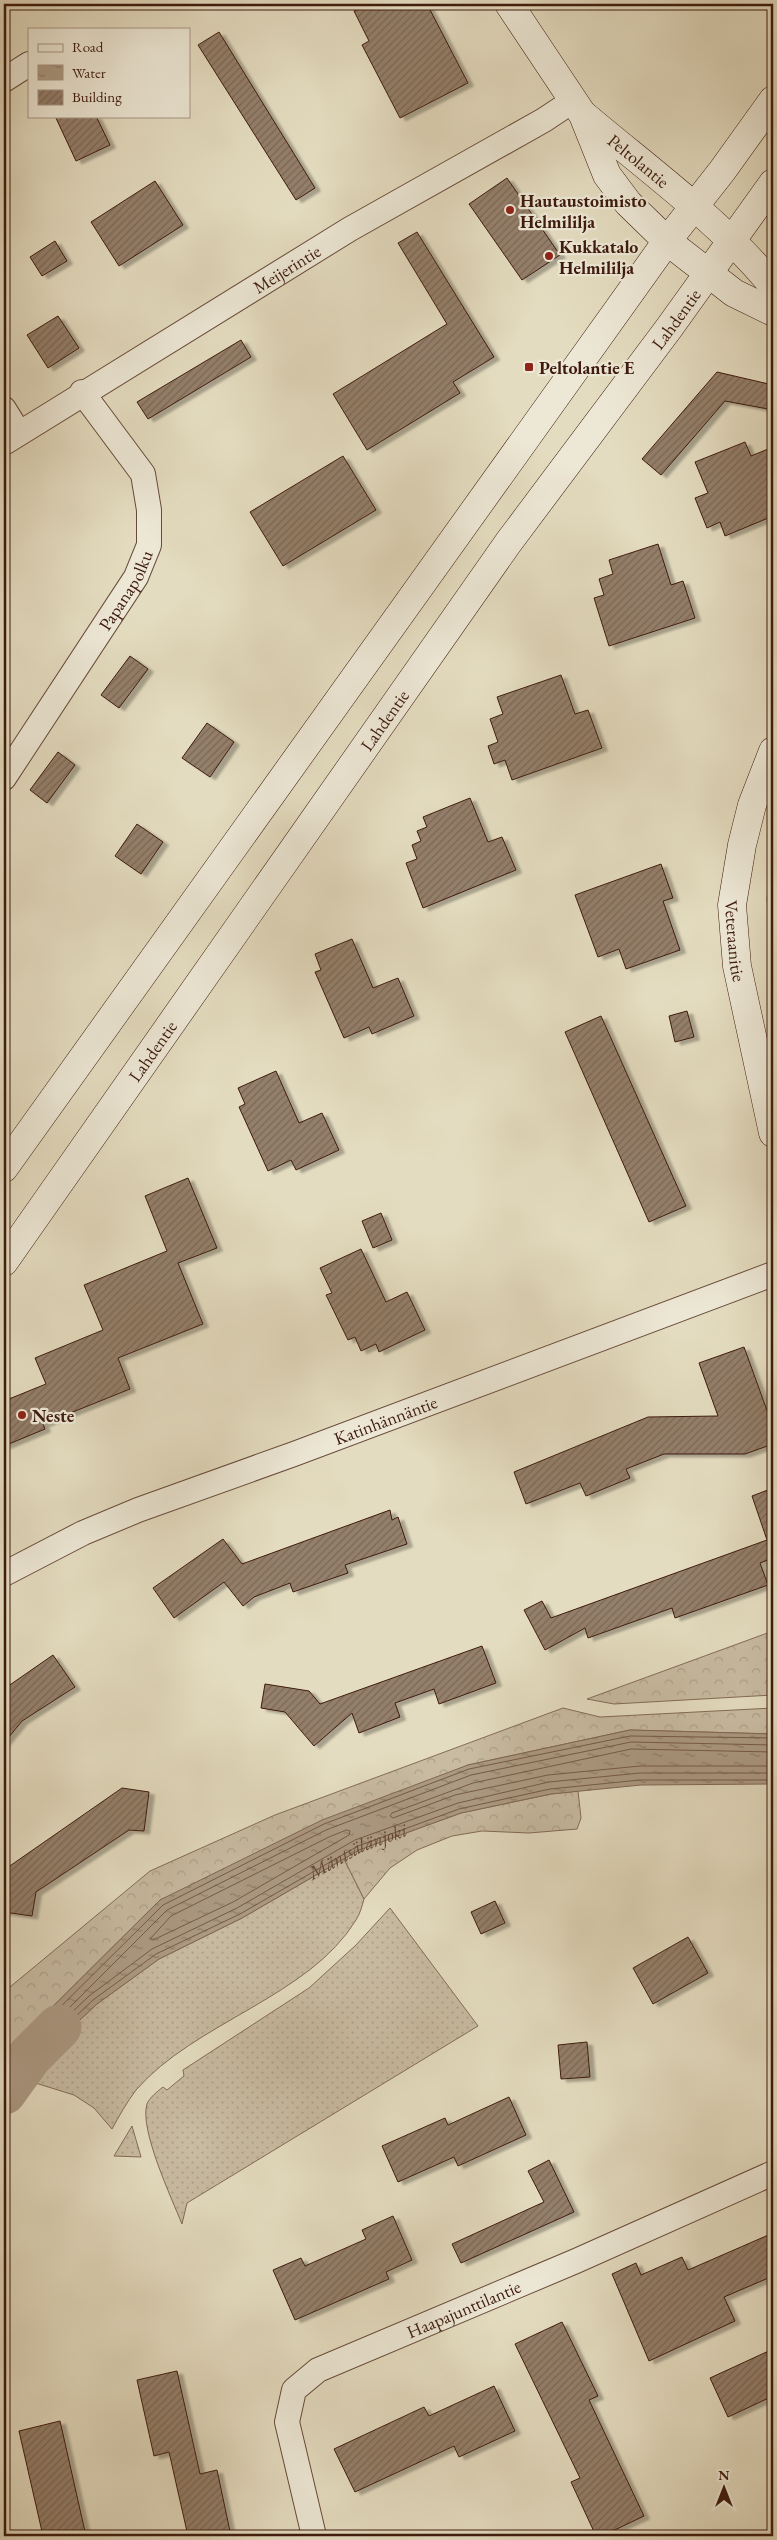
<svg xmlns="http://www.w3.org/2000/svg" width="777" height="2540" font-family="'EB Garamond',serif">
  <style>
    .grass { fill: url(#grass-dots); stroke: #836b58 }
    .forest { fill: url(#forest-crowns); stroke: #836b58 }
    .water { fill: url(#water-ripples); stroke: #806754 }
    .lines { fill: none; stroke-linecap: round; stroke-linejoin: round }
    .shore { stroke: #755a48; stroke-width: 1 }
    .river { stroke: #ac9a83; stroke-width: 45 }
    .building { fill: url(#building-hatch); stroke: #3e1b0e; filter: url(#shadow) }
    .minor-casing { stroke: #684b3a; stroke-width: 26 }
    .secondary-casing { stroke: #3e1b0e; stroke-width: 29 }
    .minor { stroke: #ede8d6; stroke-width: 24 }
    .secondary { stroke: #ede8d6; stroke-width: 28 }
    .poi-dot { fill: #8f2418; stroke: #ede8d6; stroke-width: 2 }
    .labels { text-anchor: middle; dominant-baseline: central; stroke-width: 4.5; stroke-linejoin: round; paint-order: stroke }
    .street-label { font-size: 18px; fill: #3e1b0e; stroke: #ede8d6 }
    .poi-label { font-size: 18px; font-weight: bold; fill: #3e1b0e; stroke: #ede8d6; text-anchor: start }
    .water-label { font-size: 19px; font-style: italic; fill: #644737; stroke: #ede8d6 }
  </style>
  <defs>
    <pattern id="grass-dots" width="8" height="8" patternUnits="userSpaceOnUse" patternTransform="scale(1.25)"><rect width="8" height="8" fill="#c8bba2"/><path d="M2 2h.1M6 6h.1" fill="none" stroke="#ada08a" stroke-width="1.8" stroke-linecap="round"/></pattern>
    <pattern id="forest-crowns" width="20" height="18" patternUnits="userSpaceOnUse" patternTransform="scale(1.25)"><rect width="20" height="18" fill="#c8bba2"/><path d="M2 6a3 3 0 1 1 6 0M12 15a3 3 0 1 1 6 0" fill="none" stroke="#ada08a"/></pattern>
    <pattern id="water-ripples" width="26" height="14" patternUnits="userSpaceOnUse" patternTransform="scale(1.25)"><rect width="26" height="14" fill="#ac9a83"/><path d="M2 4q2-2 4 0t4 0M15 11q2-2 4 0t4 0" fill="none" stroke="#8d7d6a"/></pattern>
    <pattern id="building-hatch" width="6" height="6" patternUnits="userSpaceOnUse" patternTransform="scale(1.25)"><rect width="6" height="6" fill="#947f6b"/><path d="M-1 1l2-2M0 6l6-6M5 7l2-2" fill="none" stroke="#7a6756"/></pattern>
    <filter id="shadow"><feDropShadow dx="5.5" dy="3" stdDeviation="1" flood-color="#0004"/></filter>
  </defs>
  <rect width="100%" height="100%" fill="#e4dcc0"/>
  <filter id="stains"><feTurbulence type="fractalNoise" baseFrequency=".004" numOctaves="4"/><feColorMatrix values="0 0 0 0 .2 0 0 0 0 .09 0 0 0 0 .02 0 0 0 .5 -.17"/></filter>
  <radialGradient id="worn" r=".72"><stop offset=".6" stop-color="#630" stop-opacity="0"/><stop offset="1" stop-color="#630" stop-opacity=".3"/></radialGradient>
  <!-- grass -->
  <g class="grass">
    <polygon points="773,844 773,953 767,899"/>
    <path d="M344 1859 364 1899C362 1906 360 1914 356 1920 309 1997 195 2022 136 2090 127 2102 119 2116 112 2129L94 2108 74 2095 29 2081 54 2044 97 2004 159 1959 242 1918Z"/>
    <path d="M390 1908 478 2026 187 2203 182 2224C172 2199 139 2129 147 2104 149 2098 158 2091 163 2087L167 2090 184 2076 183 2070 309 1988 356 1945Z"/>
    <polygon points="132,2126 141,2157 114,2156"/>
  </g>
  <!-- forest -->
  <g class="forest">
    <polygon points="773,1631 773,1695 614,1704 587,1699"/>
    <polygon points="563,1708 600,1717 773,1708 773,1734 630,1730 468,1765 160,1900 4,2055 4,1992 150,1871 275,1815"/>
    <polygon points="578,1791 581,1818 577,1829 529,1833 482,1831 452,1836 417,1850 390,1868 364,1899 344,1859 359,1850 461,1813 551,1794"/>
  </g>
  <!-- water -->
  <polygon class="water" points="630,1730 773,1734 773,1784 641,1785 551,1794 461,1813 359,1850 242,1918 159,1959 97,2004 54,2044 29,2081 4,2065 4,2055 160,1900 322,1820 468,1765"/>
  <g class="lines">
    <!-- shore -->
    <g class="shore">
      <path id="s1" d="M773 1738 630 1736 469 1769 324 1824 163 1905 7 2060 28 2073 50 2041 93 2000 156 1954 240 1914 358 1846 459 1809 550 1789 640 1780H773"/>
      <polyline points="773,1745 631,1742 471,1775 326,1830 167,1910 17,2060 27,2064 46,2037 89,1996 152,1949 237,1908 355,1840 458,1803 549,1782 640,1773 773,1773"/>
      <polyline points="773,1752 631,1749 473,1783 392,1813 390,1816 393,1818 455,1795 548,1775 640,1766 773,1766"/>
      <polygon points="347,1830 350,1831 349,1835 233,1902 153,1940 150,1939 171,1916 329,1837"/>
    </g>
    <!-- river -->
    <polyline class="river" points="4,2092 30,2056 59,2027"/>
  </g>
  <!-- building -->
  <g class="building">
    <polygon points="368,4 427,4 468,83 400,118 362,45 369,41 354,11"/>
    <polygon points="219,32 315,188 296,200 198,45"/>
    <polygon points="55,116 96,116 110,145 76,161"/>
    <polygon points="507,178 560,255 522,280 469,204"/>
    <polygon points="155,181 183,225 119,266 91,222"/>
    <polygon points="417,232 494,357 453,382 460,393 367,450 333,394 447,324 398,243"/>
    <polygon points="55,241 67,261 42,276 30,257"/>
    <polygon points="58,316 79,348 48,368 27,335"/>
    <polygon points="241,340 251,357 148,419 137,402"/>
    <polygon points="717,372 773,385 768,409 725,401 661,475 642,459"/>
    <polygon points="745,442 751,456 773,447 773,516 725,536 720,522 707,528 695,498 708,493 695,462"/>
    <polygon points="343,456 376,510 283,566 250,512"/>
    <polygon points="658,544 671,585 683,581 695,618 609,646 594,598 604,595 599,579 613,574 609,560"/>
    <polygon points="130,656 148,669 119,708 101,695"/>
    <polygon points="561,675 575,714 588,710 602,748 512,780 505,760 494,764 488,746 498,742 490,719 503,714 497,697"/>
    <polygon points="207,723 234,742 210,777 182,758"/>
    <polygon points="58,752 75,765 47,803 30,790"/>
    <polygon points="470,798 488,842 502,837 516,870 423,908 406,863 417,859 412,845 421,841 417,831 427,827 423,817"/>
    <polygon points="137,824 163,842 141,874 115,856"/>
    <polygon points="661,864 673,898 663,901 680,950 626,969 619,949 598,957 575,895"/>
    <polygon points="352,939 373,988 398,978 414,1016 372,1034 369,1027 344,1038 315,972 321,970 315,954"/>
    <polygon points="687,1011 694,1037 675,1042 669,1016"/>
    <polygon points="601,1016 686,1206 649,1222 565,1032"/>
    <polygon points="276,1071 299,1123 322,1113 339,1150 296,1170 291,1160 268,1171 239,1107 245,1104 238,1088"/>
    <polygon points="188,1178 217,1248 178,1263 203,1324 118,1358 130,1389 43,1424 45,1429 4,1446 4,1401 46,1384 35,1358 103,1330 84,1285 167,1251 145,1196"/>
    <polygon points="381,1213 392,1240 373,1248 362,1221"/>
    <polygon points="361,1249 386,1302 407,1292 425,1330 379,1352 376,1344 361,1351 355,1337 348,1340 326,1295 332,1293 320,1268"/>
    <polygon points="744,1347 773,1427 773,1444 745,1454 664,1454 626,1469 630,1478 586,1496 580,1483 526,1504 514,1472 648,1417 718,1416 699,1363"/>
    <polygon points="773,1488 773,1558 760,1563 768,1585 675,1618 672,1608 588,1638 585,1628 545,1650 524,1610 542,1601 551,1618 767,1540 752,1496"/>
    <polygon points="390,1510 392,1520 398,1517 407,1544 345,1565 348,1573 293,1592 290,1583 254,1597 243,1606 224,1582 174,1618 153,1588 223,1539 242,1564"/>
    <polygon points="482,1646 496,1683 439,1704 434,1689 395,1703 400,1717 359,1733 352,1713 314,1746 285,1712 261,1708 265,1684 309,1691 320,1704"/>
    <polygon points="53,1655 75,1687 22,1721 4,1743 4,1689"/>
    <polygon points="122,1788 149,1792 144,1831 129,1830 36,1892 32,1916 4,1912 4,1870"/>
    <polygon points="495,1901 505,1923 481,1934 471,1912"/>
    <polygon points="688,1937 708,1973 653,2004 633,1968"/>
    <polygon points="587,2042 590,2077 561,2079 558,2045"/>
    <polygon points="509,2097 526,2135 458,2166 454,2157 398,2182 382,2146 445,2118 448,2125"/>
    <polygon points="549,2160 574,2212 461,2263 452,2244 544,2202 528,2171"/>
    <polygon points="393,2216 412,2260 386,2272 389,2279 295,2320 273,2270 301,2258 305,2266 366,2239 362,2230"/>
    <polygon points="773,2233 773,2276 724,2297 735,2321 649,2361 612,2274 636,2263 641,2275 682,2257 688,2270"/>
    <polygon points="562,2322 598,2396 589,2400 644,2516 602,2536 596,2536 571,2482 580,2478 515,2344"/>
    <polygon points="773,2349 773,2396 728,2417 710,2378"/>
    <polygon points="177,2371 200,2474 217,2470 231,2536 188,2536 169,2452 154,2456 137,2380"/>
    <polygon points="494,2386 515,2431 459,2457 454,2446 355,2492 334,2449 424,2407 429,2416"/>
    <polygon points="60,2421 86,2536 43,2536 19,2431"/>
  </g>
  <g class="lines">
    <!-- minor casing -->
    <g class="minor-casing">
      <g id="minor">
        <polyline points="4,80 29,64"/>
        <polyline points="4,409 19,433"/>
        <path id="s2" d="M4 443 350 229 544 120 574 100"/>
        <path id="s3" d="M4 778 136 577 149 545V510L143 474 82 392"/>
        <path id="s4" d="M4 1574 83 1533 138 1510 294 1454 773 1274"/>
        <path id="s5" d="M314 2536 287 2422 294 2390 318 2370 576 2261 773 2173"/>
      </g>
    </g>
    <!-- secondary casing -->
    <g class="secondary-casing">
      <g id="secondary">
        <polyline points="509,4 583,115 607,175 628,203 667,241 734,293 773,312"/>
        <path id="s6" d="M585 116C649 170 721 222 773 286"/>
        <path id="s7" d="M773 751 752 805 742 845 732 905 737 966 773 1133"/>
        <polyline points="4,1168 667,241 722,171 773,100"/>
        <path id="s8" d="M4 1262 508 543 669 328 773 183"/>
      </g>
    </g>
    <!-- minor -->
    <use href="#minor" class="minor"/>
    <!-- secondary -->
    <use href="#secondary" class="secondary"/>
  </g>
  <!-- markers -->
  <g class="poi-dot">
    <circle cx="510" cy="210" r="5"/>
    <circle cx="549" cy="256" r="5"/>
    <rect x="524" y="362" width="10" height="10" rx="2.5"/>
    <circle cx="22" cy="1415" r="5"/>
  </g>
  <g class="labels">
    <!-- street labels -->
    <g class="street-label">
      <text stroke="none"><textPath href="#s6" startOffset="70">Peltolantie</textPath></text>
      <text stroke="none"><textPath href="#s2" startOffset="332">Meijerintie</textPath></text>
      <text stroke="none"><textPath href="#s8" startOffset="1158">Lahdentie</textPath></text>
      <text stroke="none"><textPath href="#s3" startOffset="224">Papanapolku</textPath></text>
      <text stroke="none"><textPath href="#s8" startOffset="662">Lahdentie</textPath></text>
      <text stroke="none"><textPath href="#s7" startOffset="196">Veteraanitie</textPath></text>
      <text stroke="none"><textPath href="#s8" startOffset="258">Lahdentie</textPath></text>
      <text stroke="none"><textPath href="#s4" startOffset="412">Katinhännäntie</textPath></text>
      <text stroke="none"><textPath href="#s5" startOffset="339">Haapajunttilantie</textPath></text>
    </g>
    <!-- poi labels -->
    <g class="poi-label">
      <text x="520" y="200">Hautaustoimisto<tspan x="520" dy="21">Helmililja</tspan></text>
      <text x="559" y="246">Kukkatalo<tspan x="559" dy="21">Helmililja</tspan></text>
      <text x="539" y="367">Peltolantie E</text>
      <text x="32" y="1415">Neste</text>
    </g>
    <!-- water labels -->
    <g class="water-label">
      <text stroke="none"><textPath href="#s1" startOffset="1290">Mäntsälänjoki</textPath></text>
    </g>
  </g>
  <!-- margin -->
  <rect width="777" height="2540" fill="none" stroke="#e4dcc0" stroke-width="20"/>
  <rect x="5" y="5" width="767" height="2530" fill="none" stroke="#3e1b0e" stroke-width="2.5"/>
  <rect x="10" y="10" width="757" height="2520" fill="none" stroke="#3e1b0e"/>
  <!-- legend -->
  <rect x="28" y="28" width="162" height="90" fill="#ede8d6" stroke="#a79686"/>
  <rect x="38" y="44" width="25" height="8" fill="#ede8d6" stroke="#a79686"/>
  <text x="72" y="52" font-size="15" fill="#3e1b0e">Road</text>
  <rect x="38" y="65" width="25" height="15" fill="url(#water-ripples)" stroke="#a79686"/>
  <text x="72" y="78" font-size="15" fill="#3e1b0e">Water</text>
  <rect x="38" y="90" width="25" height="15" fill="url(#building-hatch)" stroke="#a79686"/>
  <text x="72" y="102" font-size="15" fill="#3e1b0e">Building</text>
  <!-- north arrow -->
  <g transform="translate(724 2488)" stroke="#ede8d6" stroke-width="4" paint-order="stroke">
  <path d="M0-4L9 19L0 12L-9 19Z" fill="#3e1b0e"/>
  <text y="-8" font-size="14" font-weight="bold" text-anchor="middle" fill="#3e1b0e">N</text>
  </g>
  <rect width="100%" height="100%" filter="url(#stains)"/>
  <rect width="100%" height="100%" fill="url(#worn)"/>
</svg>
